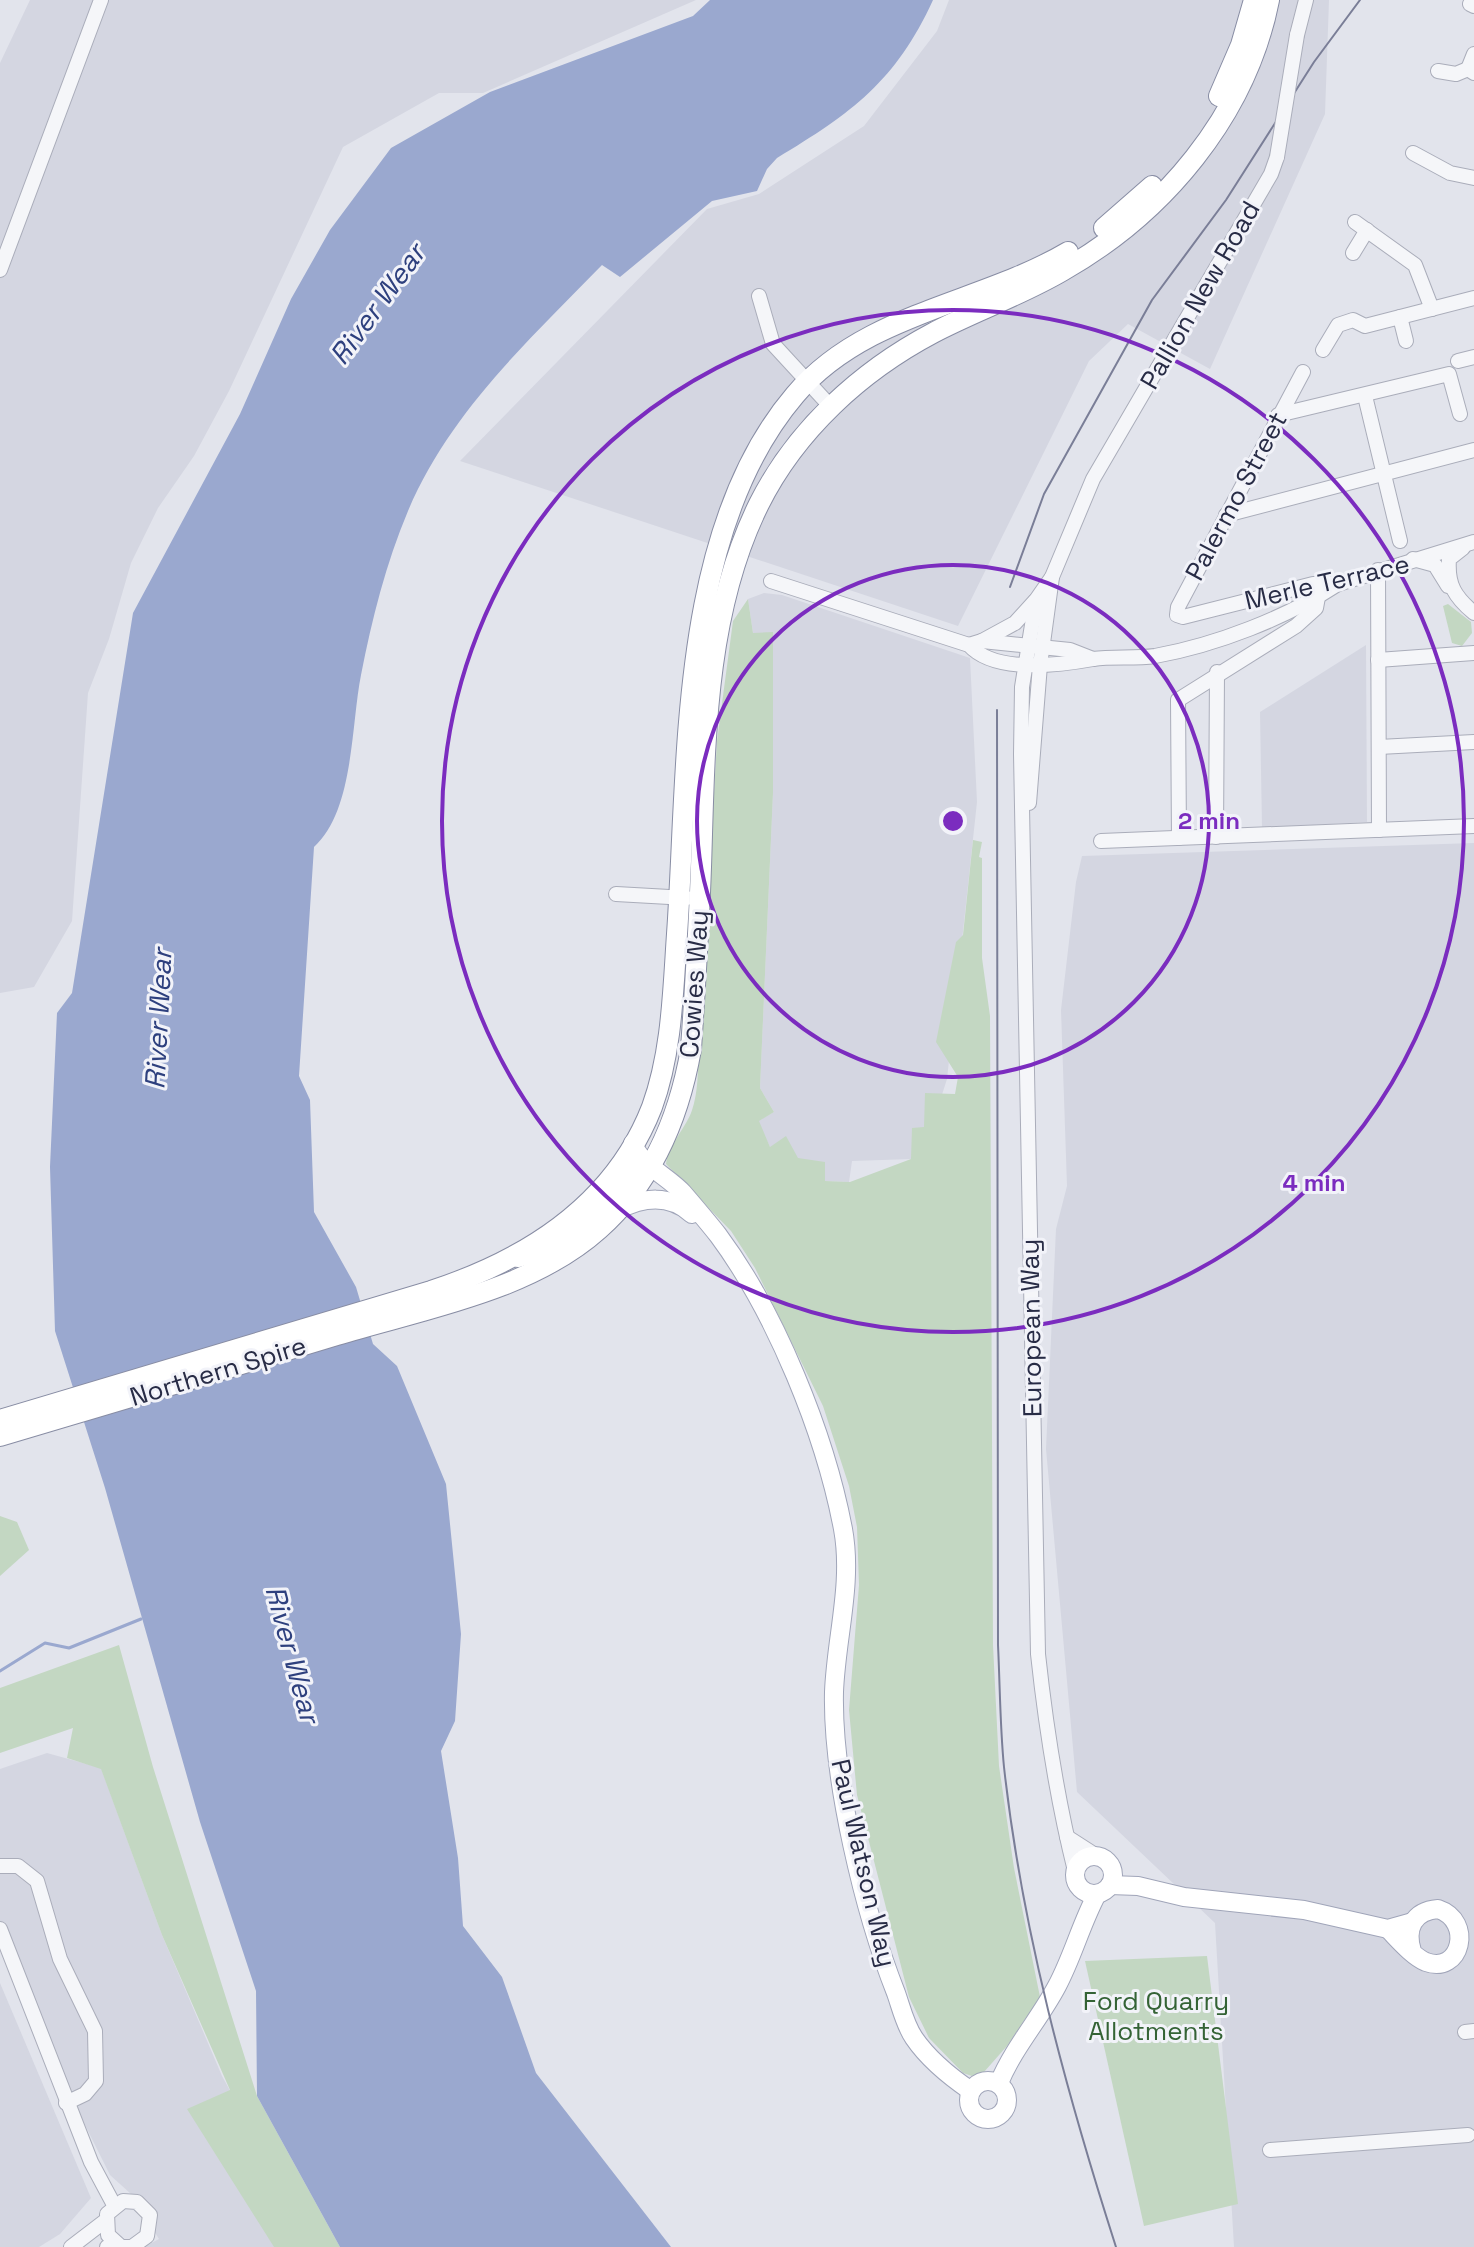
<svg xmlns="http://www.w3.org/2000/svg" width="1474" height="2247" font-family="'Space Grotesk',sans-serif">
  <style>
    .built { fill: #d4d6e1 }
    .green { fill: #c3d7c2 }
    .water { fill: #9aa8cf }
    .lines { fill: none; stroke-linecap: round; stroke-linejoin: round }
    .stream { stroke: #9aa8cf; stroke-width: 3 }
    .minor-casing { stroke: #aaadba; stroke-width: 16 }
    .major-casing { stroke: #a0a5b9; stroke-width: 20 }
    .highway-casing { stroke: #888da4; stroke-width: 22 }
    .minor { stroke: #f5f6f9; stroke-width: 14 }
    .major { stroke: #fff; stroke-width: 18 }
    .highway { stroke: #fff; stroke-width: 20 }
    .tram { stroke: #7a7e97; stroke-width: 2 }
    .minor-bridge-casing { stroke: #aaadba; stroke-width: 16; stroke-linecap: butt }
    .minor-bridge { stroke: #f5f6f9; stroke-width: 14 }
    .ring { fill: none; stroke: #7b2cbf; stroke-width: 4 }
    .labels { text-anchor: middle; dominant-baseline: central; stroke-width: 6; stroke-linejoin: round; paint-order: stroke }
    .street-label { font-size: 26px; fill: #282c46; stroke: #f2f3f9 }
    .park-label { font-size: 26px; fill: #346335; stroke: #f2f3f9 }
    .water-label { font-size: 28px; font-style: italic; fill: #2e407e; stroke: #f2f3f9 }
    .centre { fill: #7b2cbf; stroke: #f2f3f9; stroke-width: 4 }
    .ring-label { font-size: 24px; text-anchor: middle; font-weight: bold; fill: #7b2cbf; stroke: #f2f3f9; stroke-width: 6; stroke-linejoin: round; paint-order: stroke }
  </style>
  <rect width="100%" height="100%" fill="#e2e4ec"/>
  <!-- built -->
  <g class="built">
    <polygon points="30,0 696,0 483,93 439,93 343,147 229,391 194,456 158,508 131,563 109,639 88,693 72,921 34,987 0,993 0,63"/>
    <polygon points="949,0 1329,0 1325,114 1210,369 1128,324 1089,361 958,626 460,461 707,209 759,194 864,126 937,31"/>
    <polygon points="764,593 782,595 970,658 977,802 947,1079 931,1129 912,1159 852,1161 849,1182 825,1181 797,1158 770,1147 758,1121 774,1112 760,1088 773,793 773,633 753,633 748,599"/>
    <polygon points="1366,645 1367,822 1262,828 1260,712"/>
    <polygon points="1474,843 1474,2247 1234,2247 1215,1923 1077,1792 1046,1449 1056,1229 1067,1186 1061,1010 1076,882 1082,856"/>
    <polygon points="47,1753 101,1768 162,1935 222,2076 292,2204 310,2247 144,2247 159,2239 131,2194 110,2175 30,2015 0,1945 0,1769"/>
    <polygon points="0,1983 91,2198 60,2234 39,2247 0,2247"/>
  </g>
  <!-- green -->
  <g class="green">
    <path d="M748 599 753 633 773 632V793L760 1088 774 1112 759 1121 770 1147 786 1136 798 1158 825 1162V1181L850 1182 911 1159 912 1128 924 1127 925 1093 955 1094 958 1077 936 1042 956 942 963 935 973 840 982 842 979 857 982 858V958L990 1016 993 1645 999 1766 1014 1868 1040 1997 1007 2046 984 2072 972 2076 963 2073 929 2038 909 1997 857 1795 849 1710 859 1585 857 1527 849 1486 823 1406 755 1268 731 1231 666 1164C668 1146 684 1130 691 1113 700 1090 697 1062 700 1038L717 741 733 621Z"/>
    <polygon points="1448,604 1471,622 1472,633 1462,646 1452,643 1443,606"/>
    <polygon points="0,1516 17,1522 29,1550 0,1576"/>
    <polygon points="119,1645 153,1767 257,2096 340,2247 274,2247 187,2109 230,2090 162,1935 101,1769 67,1758 73,1728 0,1753 0,1688"/>
    <polygon points="1207,1956 1238,2204 1144,2226 1085,1961"/>
  </g>
  <!-- water -->
  <path class="water" d="M710 0H933C896 81 852 113 777 158L767 169 757 191 712 201 620 277 602 265C529 340 449 413 408 511 386 563 372 619 361 675 351 725 354 811 314 847L299 1076 310 1100 314 1212 356 1287 373 1344 397 1366 446 1484 461 1634 455 1721 441 1751 458 1858 463 1926 502 1977 536 2073 671 2247H340L257 2096 256 1991 200 1822 105 1488 55 1331 50 1167 57 1013 72 993 133 613 240 414 291 299 330 230 391 148 490 92 693 16Z"/>
  <g class="lines">
    <!-- stream -->
    <polyline class="stream" points="0,1671 45,1643 69,1648 141,1619"/>
    <!-- minor casing -->
    <g class="minor-casing">
      <g id="minor">
        <polyline points="1470,4 1474,6"/>
        <polyline points="1297,35 1306,0"/>
        <polyline points="1438,71 1456,74 1468,69"/>
        <polyline points="1474,73 1468,69 1474,54"/>
        <polyline points="1413,153 1450,173 1474,178"/>
        <polyline points="1355,222 1415,265 1432,309"/>
        <polyline points="1353,253 1367,230"/>
        <polyline points="0,270 101,0"/>
        <polyline points="759,296 773,344 831,407"/>
        <polyline points="1400,317 1406,341"/>
        <polyline points="1323,350 1338,325 1353,320 1365,326 1474,298"/>
        <polyline points="1458,361 1474,357"/>
        <polyline points="1303,372 1178,607 1177,615 1183,617 1313,584 1338,584 1474,542"/>
        <polyline points="1365,396 1400,541"/>
        <polyline points="1278,415 1449,374 1460,414"/>
        <polyline points="1226,515 1474,450"/>
        <path d="M1463 548 1449 559C1447 585 1455 597 1474 613"/>
        <polyline points="1413,559 1435,565 1448,586"/>
        <polyline points="1378,570 1379,830"/>
        <path d="M771 581 969 645C995 674 1060 665 1093 659 1113 656 1134 659 1155 656 1216 645 1286 618 1338 584"/>
        <polyline points="982,641 1015,623 1035,601"/>
        <polyline points="969,645 982,641 1070,650 1093,659"/>
        <polyline points="1378,660 1474,653"/>
        <polyline points="1379,747 1474,742"/>
        <polyline points="1029,803 1040,665 1052,577"/>
        <polyline points="1216,837 1217,672"/>
        <polyline points="1179,838 1178,700 1296,626 1316,608 1318,597"/>
        <polyline points="1101,841 1474,826"/>
        <polyline points="616,894 687,898"/>
        <polyline points="1067,1837 1095,1855"/>
        <polyline points="0,1866 18,1866 37,1881 60,1959 95,2031 96,2081 85,2094 66,2103"/>
        <path d="M1075 1871C1057 1799 1046 1728 1038 1654L1021 754 1022 687 1036 600 1052 577 1093 479 1271 174 1277 157"/>
        <polyline points="0,1929 91,2162 114,2205"/>
        <polyline points="1465,2032 1474,2031"/>
        <polyline points="1270,2150 1468,2135"/>
        <polyline points="71,2247 105,2221"/>
        <polyline points="107,2247 132,2247 147,2236 150,2215 137,2202 123,2201 107,2214 108,2235 119,2245"/>
      </g>
    </g>
    <!-- major casing -->
    <g class="major-casing">
      <g id="major">
        <path d="M633 1143C639 1164 669 1177 683 1193 695 1207 707 1221 718 1235 776 1313 825 1434 843 1529 853 1583 836 1638 834 1692 832 1779 864 1912 896 1993 901 2007 905 2025 914 2038 929 2060 949 2076 971 2091"/>
        <path d="M618 1210C643 1197 670 1194 692 1214"/>
        <path d="M518 1258C581 1241 594 1209 636 1167L652 1165"/>
        <circle cx="1094" cy="1875" r="19"/>
        <polyline points="1110,1885 1138,1886 1184,1897 1304,1910 1388,1929 1413,1922"/>
        <path d="M1388 1929C1398 1939 1412 1956 1426 1962 1461 1975 1474 1921 1438 1909 1413 1911 1405 1929 1412 1951"/>
        <circle cx="988" cy="2100" r="19"/>
        <path d="M999 2083C1014 2047 1039 2020 1057 1986 1073 1956 1081 1924 1097 1894"/>
      </g>
    </g>
    <!-- highway casing -->
    <g class="highway-casing">
      <g id="highway">
        <polyline points="1219,96 1241,45 1254,0"/>
        <polyline points="1104,228 1152,186"/>
        <path d="M0 1420 431 1291C526 1260 614 1205 652 1107 672 1052 673 992 677 934 689 764 678 532 795 395 864 313 980 304 1068 252"/>
        <path d="M0 1436C112 1403 225 1369 337 1335 423 1309 530 1291 599 1229 653 1181 679 1118 691 1049 695 988 699 928 701 867 705 745 704 615 759 504 796 430 861 371 933 333 975 311 1021 295 1062 271 1163 214 1246 116 1269 0"/>
      </g>
    </g>
    <!-- minor -->
    <use href="#minor" class="minor"/>
    <!-- major -->
    <use href="#major" class="major"/>
    <!-- highway -->
    <use href="#highway" class="highway"/>
    <!-- tram -->
    <g class="tram">
      <polyline points="1010,587 1044,494 1152,300 1226,200 1314,62 1360,0"/>
      <path d="M997 710 998 1645C1000 1686 1000 1727 1004 1767 1022 1930 1066 2091 1116 2247"/>
    </g>
    <!-- minor-bridge casing -->
    <g class="minor-bridge-casing">
      <polyline id="minor-bridge" points="1277,157 1297,35"/>
    </g>
    <!-- minor-bridge -->
    <use href="#minor-bridge" class="minor-bridge"/>
  </g>
  <!-- distance rings -->
  <g class="ring">
    <circle cx="953" cy="821" r="256"/>
    <circle cx="953" cy="821" r="511"/>
  </g>
  <g class="labels">
    <!-- street labels -->
    <g class="street-label">
      <text transform="translate(1200 295) rotate(-60)">Pallion New Road</text>
      <text transform="translate(1236 496) rotate(-62)">Palermo Street</text>
      <text transform="translate(1327 582) rotate(-13)">Merle Terrace</text>
      <text transform="translate(694 984) rotate(-86)">Cowies Way</text>
      <text transform="translate(1031 1328) rotate(-91)">European Way</text>
      <text transform="translate(218 1371) rotate(-17)">Northern Spire</text>
      <text transform="translate(864 1863) rotate(77)">Paul Watson Way</text>
    </g>
    <!-- park labels -->
    <g class="park-label">
      <text x="1156" y="2001">Ford Quarry<tspan x="1156" dy="30">Allotments</tspan></text>
    </g>
    <!-- water labels -->
    <g class="water-label">
      <text transform="translate(377 304) rotate(-54)">River Wear</text>
      <text transform="translate(158 1019) rotate(-87)">River Wear</text>
      <text transform="translate(293 1654) rotate(75)">River Wear</text>
    </g>
  </g>
  <circle cx="953" cy="821" r="12" class="centre"/>
  <g class="ring-label">
    <text x="1209" y="829">2 min</text>
    <text x="1314" y="1191">4 min</text>
  </g>
</svg>
